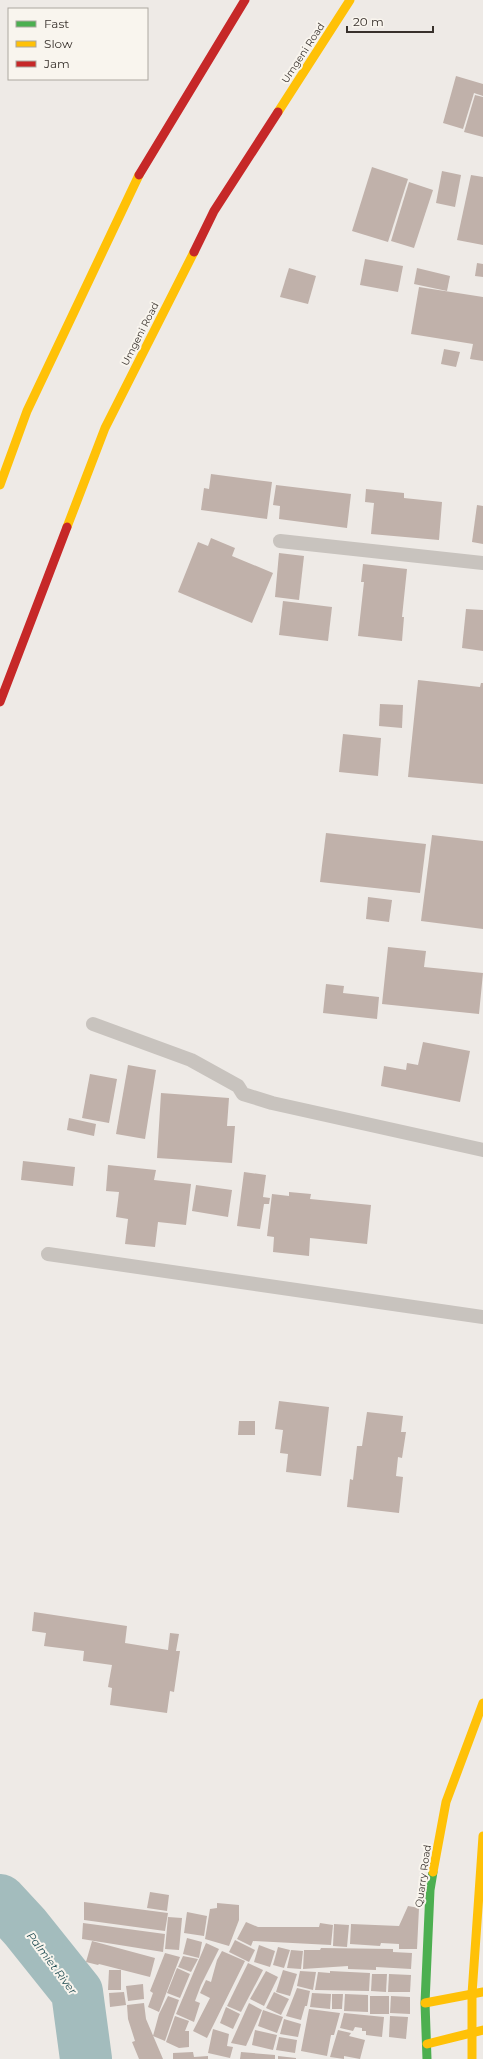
<svg xmlns="http://www.w3.org/2000/svg" width="483" height="2059" font-family="Montserrat,sans-serif">
  <style>
    .lines { fill: none; stroke-linecap: round; stroke-linejoin: round }
    .river { stroke: #a3bcbd; stroke-width: 52 }
    .building { fill: #c0b1aa }
    .lane { stroke: #c8c3be; stroke-width: 14 }
    .fast { stroke: #4caf50; stroke-width: 9 }
    .slow { stroke: #ffc107; stroke-width: 9 }
    .jam { stroke: #c62828; stroke-width: 9 }
    .labels { text-anchor: middle; dominant-baseline: central; stroke-width: 4; stroke-linejoin: round; paint-order: stroke }
    .street-label { font-size: 10px; fill: #38312c; stroke: #f9f5ee }
    .water-label { font-size: 11px; font-style: italic; fill: #255156; stroke: #f9f5ee }
  </style>
  <rect width="100%" height="100%" fill="#eeeae6"/>
  <g class="lines">
    <!-- river -->
    <polyline class="river" points="0,1900 25,1927 77,1992 86,2059"/>
  </g>
  <!-- building -->
  <g class="building">
    <polygon points="456,76 483,84 483,96 474,93 463,129 443,123"/>
    <polygon points="475,95 483,97 483,137 464,132"/>
    <polygon points="372,167 408,179 388,242 352,231"/>
    <polygon points="442,171 461,175 455,207 436,203"/>
    <polygon points="471,175 483,177 483,245 457,240"/>
    <polygon points="409,182 433,190 414,248 391,241"/>
    <polygon points="365,259 403,266 398,292 360,285"/>
    <polygon points="477,263 483,264 483,277 475,276"/>
    <polygon points="289,268 316,276 308,304 280,297"/>
    <polygon points="417,268 450,276 447,291 414,284"/>
    <polygon points="419,287 483,297 483,361 470,359 473,344 411,334"/>
    <polygon points="444,349 460,352 456,367 441,364"/>
    <polygon points="211,474 272,482 267,519 201,510 204,488 209,489"/>
    <polygon points="276,485 351,494 347,528 279,519 280,506 273,505"/>
    <polygon points="366,489 404,493 404,498 442,502 439,540 371,534 374,503 365,502"/>
    <polygon points="477,505 483,506 483,544 472,542"/>
    <polygon points="211,538 235,548 232,556 273,573 252,623 178,592 198,542 208,546"/>
    <polygon points="279,553 304,556 299,600 275,597"/>
    <polygon points="363,564 407,569 402,617 404,617 402,641 358,636 364,582 361,582"/>
    <polygon points="283,601 332,607 328,641 279,635"/>
    <polygon points="466,609 483,610 483,651 462,648"/>
    <polygon points="418,680 480,687 481,683 483,683 483,784 408,777"/>
    <polygon points="380,704 403,705 402,728 379,726"/>
    <polygon points="343,734 381,738 378,776 339,772"/>
    <polygon points="326,833 426,844 420,893 320,882"/>
    <polygon points="432,835 483,841 483,929 421,921"/>
    <polygon points="368,897 392,900 389,922 366,919"/>
    <polygon points="388,947 426,951 424,967 483,973 479,1014 382,1004"/>
    <polygon points="326,984 344,986 343,993 379,997 377,1019 323,1013"/>
    <polygon points="423,1042 470,1051 460,1102 381,1086 384,1066 406,1070 407,1063 418,1065"/>
    <polygon points="128,1065 156,1070 145,1139 116,1134"/>
    <polygon points="90,1074 117,1079 109,1123 82,1118"/>
    <polygon points="161,1093 229,1098 227,1126 235,1126 232,1163 157,1158"/>
    <polygon points="69,1118 96,1124 94,1136 67,1130"/>
    <polygon points="23,1161 75,1167 73,1186 21,1180"/>
    <polygon points="108,1165 156,1170 154,1180 191,1184 186,1225 158,1222 155,1247 125,1244 128,1219 116,1217 119,1192 106,1191"/>
    <polygon points="244,1172 266,1175 263,1197 270,1198 269,1204 264,1204 260,1229 237,1226"/>
    <polygon points="196,1185 232,1190 228,1217 192,1211"/>
    <polygon points="289,1192 311,1194 310,1199 371,1205 367,1244 310,1238 309,1256 273,1252 274,1237 267,1236 272,1194 289,1196"/>
    <polygon points="279,1401 329,1407 321,1476 286,1472 288,1454 280,1453 283,1430 275,1429"/>
    <polygon points="367,1412 403,1416 401,1432 406,1432 402,1458 398,1457 396,1476 403,1477 399,1513 347,1507 350,1479 353,1480 357,1446 362,1446"/>
    <polygon points="239,1421 255,1421 255,1435 238,1435"/>
    <polygon points="34,1612 127,1626 125,1643 168,1650 170,1633 179,1634 176,1651 180,1651 174,1692 170,1691 167,1713 110,1705 112,1688 108,1687 112,1665 83,1661 84,1651 44,1646 46,1633 32,1631"/>
    <polygon points="150,1892 169,1895 167,1911 147,1908"/>
    <polygon points="84,1902 168,1913 165,1931 84,1920"/>
    <polygon points="217,1903 239,1905 239,1920 229,1946 205,1939 210,1909 217,1908"/>
    <polygon points="408,1906 419,1908 417,1949 399,1949 399,1944 381,1943 380,1946 350,1944 351,1924 399,1926"/>
    <polygon points="187,1912 207,1916 204,1936 184,1933"/>
    <polygon points="168,1917 182,1918 179,1950 165,1949"/>
    <polygon points="246,1922 258,1927 319,1927 320,1923 333,1925 331,1945 253,1941 251,1946 237,1939"/>
    <polygon points="83,1923 165,1934 163,1952 82,1939"/>
    <polygon points="334,1924 349,1925 347,1947 333,1946"/>
    <polygon points="187,1938 202,1942 199,1958 183,1954"/>
    <polygon points="235,1940 255,1950 249,1962 229,1952"/>
    <polygon points="92,1941 155,1958 150,1977 99,1964 98,1965 86,1962"/>
    <polygon points="206,1943 219,1949 201,1985 195,2001 200,2003 194,2022 176,2014"/>
    <polygon points="259,1945 275,1951 270,1967 254,1962"/>
    <polygon points="278,1947 290,1950 284,1968 273,1965"/>
    <polygon points="321,1948 393,1949 393,1952 412,1953 411,1969 376,1967 376,1970 348,1969 348,1966 303,1969 304,1950 320,1950"/>
    <polygon points="291,1950 303,1951 301,1969 287,1968"/>
    <polygon points="222,1951 245,1961 207,2038 193,2031 210,1998 200,1993 206,1980 211,1982 217,1960"/>
    <polygon points="165,1953 180,1957 159,2012 148,2007 153,1993 150,1991"/>
    <polygon points="183,1956 198,1959 191,1972 178,1967"/>
    <polygon points="248,1963 263,1970 241,2012 227,2006"/>
    <polygon points="177,1968 190,1974 180,1998 167,1993"/>
    <polygon points="109,1970 121,1970 121,1990 108,1990"/>
    <polygon points="283,1970 297,1974 290,1996 276,1992"/>
    <polygon points="266,1971 278,1977 264,2006 250,1999"/>
    <polygon points="300,1971 316,1972 313,1990 297,1986"/>
    <polygon points="330,1971 370,1973 369,1991 315,1990 318,1972 330,1973"/>
    <polygon points="372,1974 387,1974 386,1992 371,1991"/>
    <polygon points="389,1974 411,1975 410,1992 388,1992"/>
    <polygon points="143,1984 144,1999 128,2001 126,1986"/>
    <polygon points="297,1988 310,1991 307,2006 305,2006 301,2020 286,2016"/>
    <polygon points="124,1992 126,2005 110,2007 109,1993"/>
    <polygon points="274,1992 289,1999 281,2015 266,2008"/>
    <polygon points="312,1993 331,1994 330,2009 310,2007"/>
    <polygon points="332,1994 343,1994 342,2009 332,2009"/>
    <polygon points="345,1994 368,1995 368,2012 344,2011"/>
    <polygon points="168,1996 179,2000 165,2041 153,2036 159,2014"/>
    <rect x="370" y="1996" width="19" height="18"/>
    <polygon points="391,1996 410,1997 410,2014 390,2013"/>
    <polygon points="144,2003 146,2019 163,2059 139,2059 132,2042 135,2041 128,2019 127,2005"/>
    <polygon points="249,2003 262,2010 246,2046 231,2043"/>
    <polygon points="226,2007 240,2014 233,2029 220,2023"/>
    <polygon points="309,2009 340,2013 334,2035 331,2035 327,2056 301,2051"/>
    <polygon points="263,2010 283,2017 277,2033 258,2026"/>
    <polygon points="344,2013 384,2017 382,2037 366,2035 366,2031 362,2031 362,2028 355,2027 353,2031 340,2028"/>
    <polygon points="175,2016 189,2021 185,2031 189,2031 189,2047 179,2048 166,2042"/>
    <polygon points="390,2016 408,2017 406,2039 389,2037"/>
    <polygon points="284,2019 301,2024 298,2037 280,2034"/>
    <polygon points="213,2029 229,2034 227,2046 233,2047 230,2058 208,2053"/>
    <polygon points="255,2030 277,2035 273,2050 252,2045"/>
    <polygon points="338,2030 351,2033 349,2036 365,2040 360,2059 344,2056 344,2059 330,2057"/>
    <polygon points="279,2037 297,2040 295,2053 276,2050"/>
    <polygon points="193,2052 194,2057 208,2056 208,2059 173,2059 173,2053"/>
    <polygon points="241,2052 275,2055 275,2059 240,2059"/>
    <polygon points="278,2056 296,2058 296,2059 278,2059"/>
  </g>
  <g class="lines">
    <!-- lane -->
    <g class="lane">
      <polyline points="280,541 483,563"/>
      <polyline points="93,1024 191,1060 238,1086 243,1094 272,1103 483,1150"/>
      <polyline points="48,1254 483,1317"/>
    </g>
    <!-- fast -->
    <polyline class="fast" points="427,2059 425,2003 430,1890 433,1872"/>
    <!-- slow -->
    <g class="slow">
      <polyline points="278,112 350,0"/>
      <polyline points="0,485 27,411 139,175"/>
      <polyline points="67,527 105,428 194,252"/>
      <polyline points="433,1872 446,1802 483,1703"/>
      <polyline points="425,2003 483,1992"/>
      <polyline points="427,2044 483,2030"/>
      <polyline points="472,2059 472,1994 483,1836"/>
    </g>
    <!-- jam -->
    <g class="jam">
      <polyline points="139,175 245,0"/>
      <polyline points="194,252 214,211 278,112"/>
      <polyline points="0,702 67,527"/>
    </g>
  </g>
  <g class="labels">
    <!-- street labels -->
    <g class="street-label">
      <text transform="translate(303 53) rotate(-57)">Umgeni Road</text>
      <text transform="translate(140 334) rotate(-63)">Umgeni Road</text>
      <text transform="translate(423 1876) rotate(-82)">Quarry Road</text>
    </g>
    <!-- water labels -->
    <g class="water-label">
      <text transform="translate(52 1963) rotate(53)">Palmiet River</text>
    </g>
  </g>
  <!-- legend -->
  <rect x="8" y="8" width="140" height="72" fill="#f9f5ee" stroke="#aca7a0"/>
  <rect x="16" y="21" width="20" height="6" fill="#4caf50" stroke="#aca7a0"/>
  <text x="44" y="28" font-size="12" fill="#38312c">Fast</text>
  <rect x="16" y="41" width="20" height="6" fill="#ffc107" stroke="#aca7a0"/>
  <text x="44" y="48" font-size="12" fill="#38312c">Slow</text>
  <rect x="16" y="61" width="20" height="6" fill="#c62828" stroke="#aca7a0"/>
  <text x="44" y="68" font-size="12" fill="#38312c">Jam</text>
  <!-- scale -->
  <path d="M347 26v6h86v-6" fill="none" stroke="#38312c" stroke-width="2"/>
  <text x="353" y="26" font-size="12" fill="#38312c" stroke="#f9f5ee" stroke-width="3" paint-order="stroke">20 m</text>
</svg>
